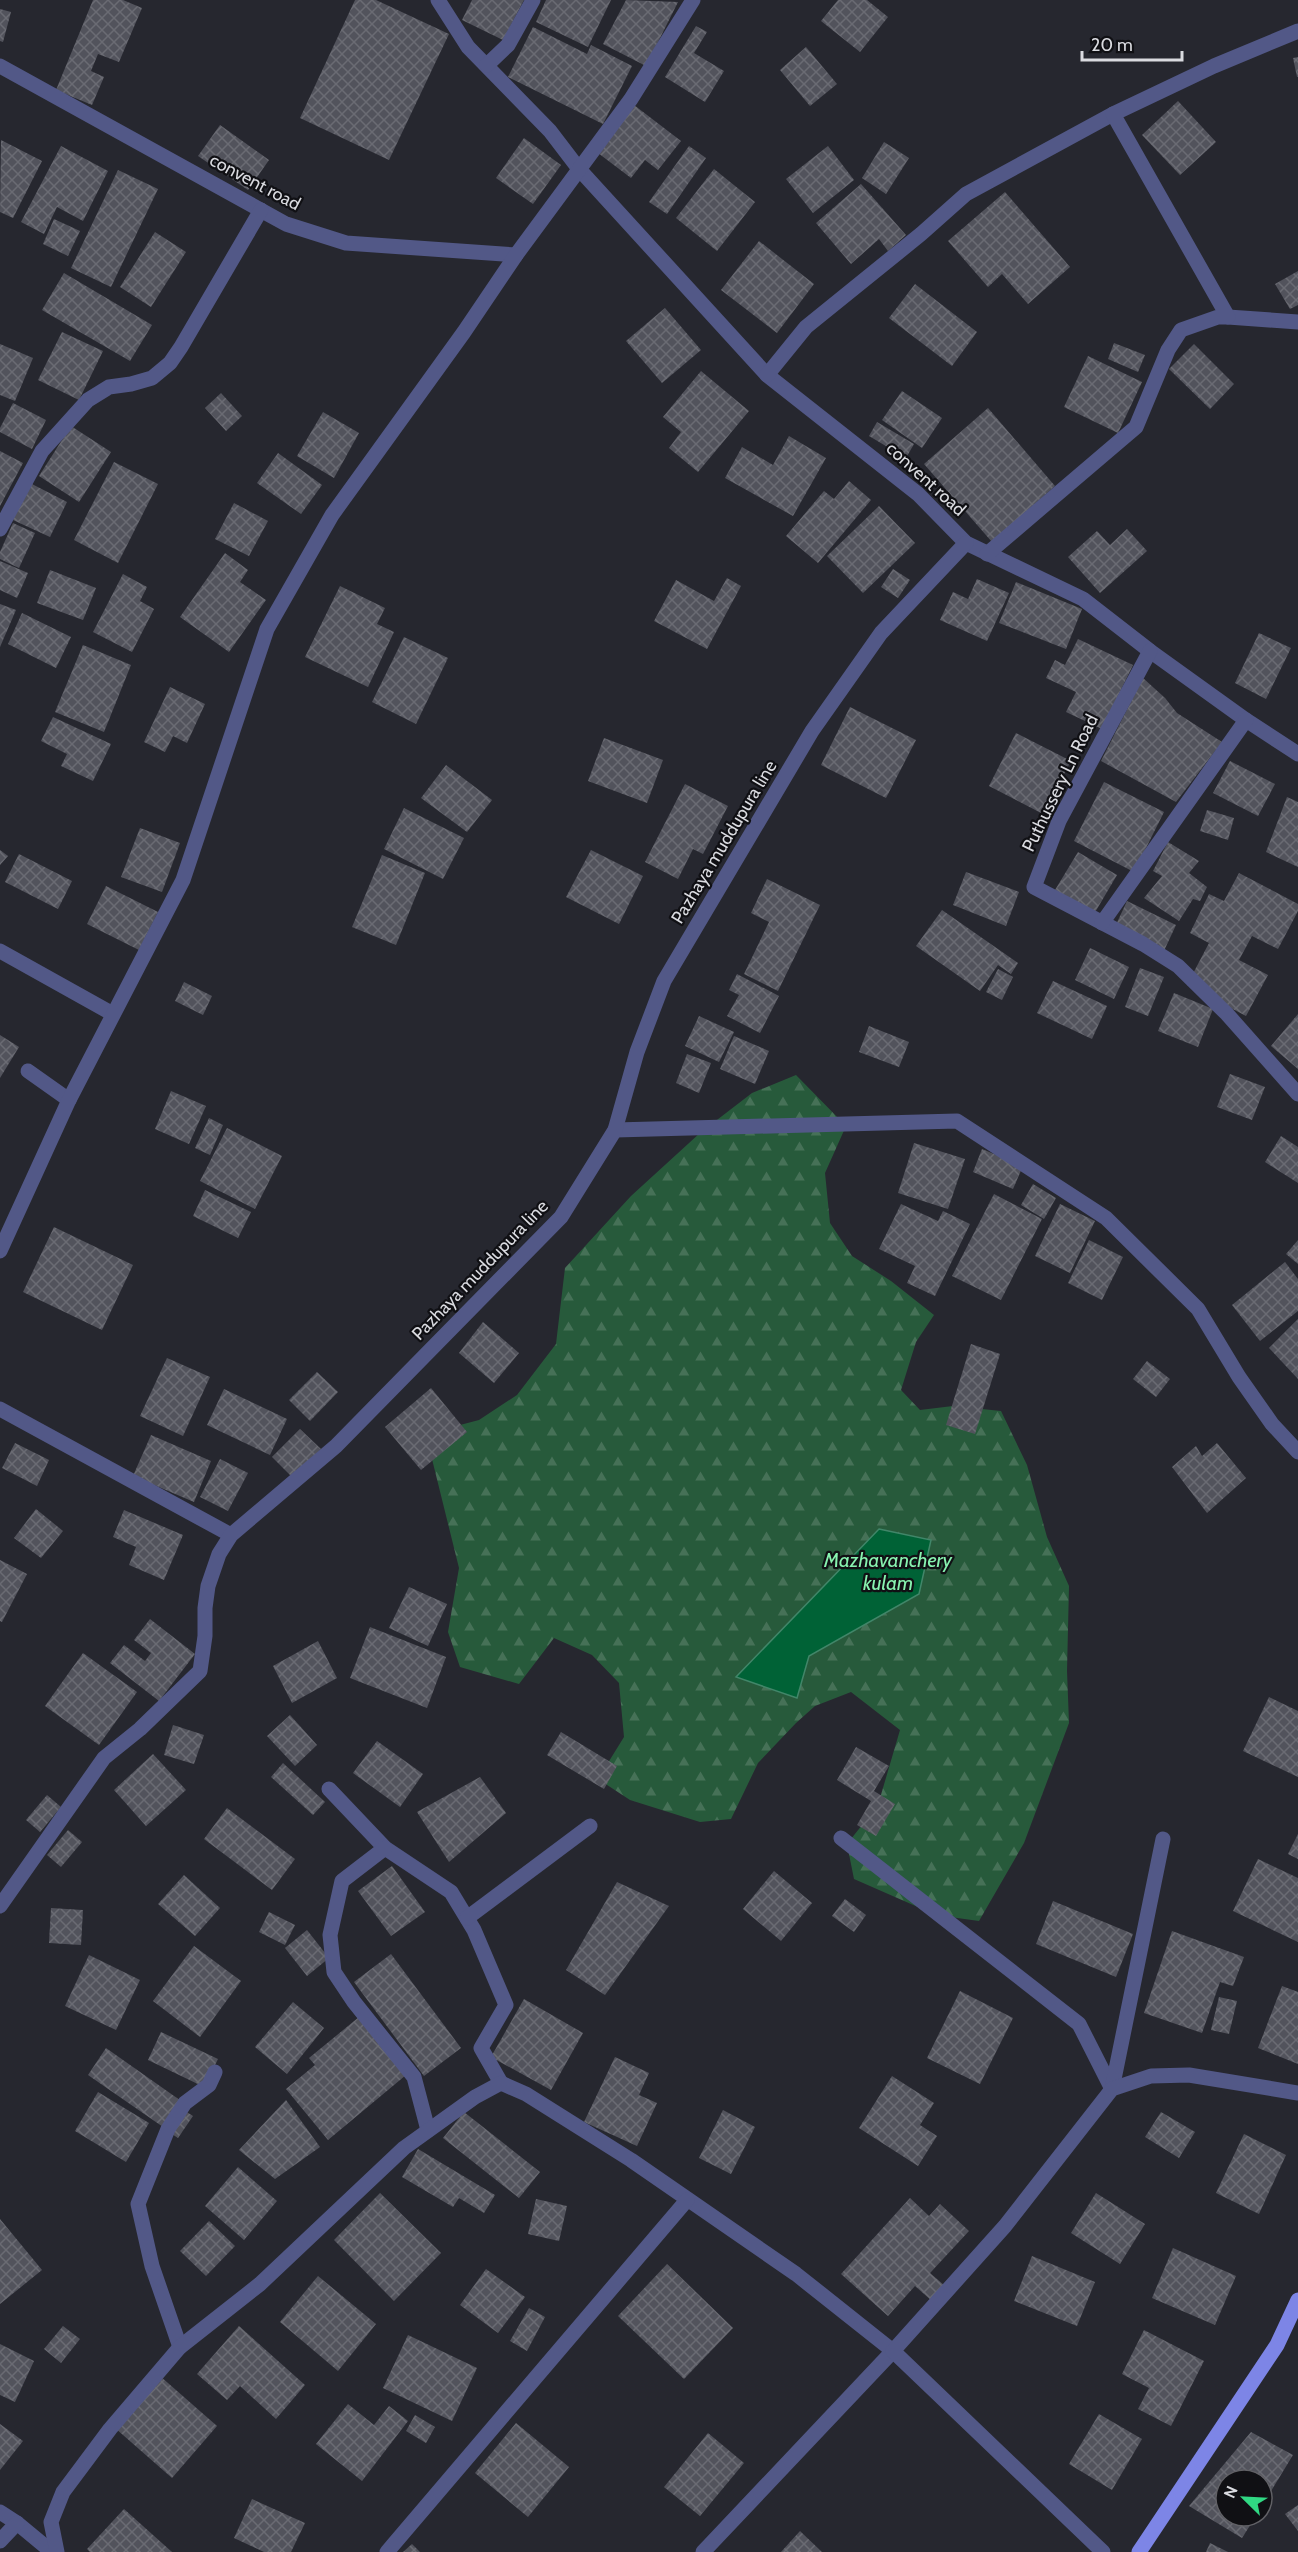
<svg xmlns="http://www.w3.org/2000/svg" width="1298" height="2552" font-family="Cabin,sans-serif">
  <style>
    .forest { fill: url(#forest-firs) }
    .water { fill: #006236; stroke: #418669; stroke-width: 1.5 }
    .building { fill: url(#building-cross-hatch) }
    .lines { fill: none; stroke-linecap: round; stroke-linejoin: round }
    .minor { stroke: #525887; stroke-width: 15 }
    .major { stroke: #7d85e6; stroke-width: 15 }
    .labels { text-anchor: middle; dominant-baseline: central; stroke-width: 4.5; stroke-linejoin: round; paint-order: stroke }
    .street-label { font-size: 18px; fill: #dadbe0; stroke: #101014 }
    .water-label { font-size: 20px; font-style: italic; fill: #88f3b0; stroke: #101014 }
  </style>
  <defs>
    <pattern id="forest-firs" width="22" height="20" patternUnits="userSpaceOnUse" patternTransform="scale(1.5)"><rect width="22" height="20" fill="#275a3b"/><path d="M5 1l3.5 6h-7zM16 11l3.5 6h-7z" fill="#467157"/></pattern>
    <pattern id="building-cross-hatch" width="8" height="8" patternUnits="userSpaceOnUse" patternTransform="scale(1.5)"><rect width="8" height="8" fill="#52535c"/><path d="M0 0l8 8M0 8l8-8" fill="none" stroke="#6a6b73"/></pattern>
  </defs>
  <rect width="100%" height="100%" fill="#26272f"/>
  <!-- forest -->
  <polygon class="forest" points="796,1075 846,1126 825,1173 830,1223 852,1256 891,1281 934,1315 916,1342 901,1390 920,1410 953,1406 1001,1411 1027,1465 1047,1537 1069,1586 1067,1671 1069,1723 1024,1843 979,1921 936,1915 854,1879 847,1844 878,1805 900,1730 851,1692 815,1706 796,1723 758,1763 731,1819 700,1822 630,1800 598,1779 624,1737 619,1683 592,1655 554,1638 519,1684 460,1667 448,1632 459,1568 431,1455 445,1429 479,1420 517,1395 556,1344 565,1268 631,1196 700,1133 752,1093"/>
  <!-- water -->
  <polygon class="water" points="879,1529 931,1540 919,1594 809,1656 797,1698 736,1677"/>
  <!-- building -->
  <g class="building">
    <polygon points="93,0 123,0 142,8 119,62 98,54 91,71 104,77 92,105 56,90"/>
    <polygon points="355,0 376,0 449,34 389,160 300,118"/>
    <polygon points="472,0 524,0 503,40 462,20"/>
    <polygon points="546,0 611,0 588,47 536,22"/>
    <polygon points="626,0 678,2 646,66 603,44"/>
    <polygon points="838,0 867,0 888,17 860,52 821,21"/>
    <polygon points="0,9 11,12 3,42 0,41"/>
    <polygon points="696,26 707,32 694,53 724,71 705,102 665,77"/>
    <polygon points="533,27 587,54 591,45 632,66 603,124 508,77"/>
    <polygon points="806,47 837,84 810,106 780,70"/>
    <polygon points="1298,57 1298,77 1297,77 1293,58"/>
    <polygon points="1178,101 1216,142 1180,175 1142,135"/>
    <polygon points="634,105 681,141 658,170 645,160 631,178 598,153"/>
    <polygon points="220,125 269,160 248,190 198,156"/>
    <polygon points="524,138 561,165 533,204 496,178"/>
    <polygon points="1,140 42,161 13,218 0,212"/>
    <polygon points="884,142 909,158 886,194 862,178"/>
    <polygon points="61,146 108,171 83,221 57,207 44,234 21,222"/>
    <polygon points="689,146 706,158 667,214 649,202"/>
    <polygon points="828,146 854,180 813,213 786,179"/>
    <polygon points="714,169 755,202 717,251 676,218"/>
    <polygon points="118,170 158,189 111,287 71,268"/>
    <polygon points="861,184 906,235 888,251 879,239 851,264 816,223"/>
    <polygon points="1005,192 1070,267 1028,304 1002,274 988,287 948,241"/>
    <polygon points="54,219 80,231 68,256 43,244"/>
    <polygon points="155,232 186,252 151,307 120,287"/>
    <polygon points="759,241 814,284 777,333 721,290"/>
    <polygon points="1298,271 1298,305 1290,309 1275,284"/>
    <polygon points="64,273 152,325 130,361 42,310"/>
    <polygon points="915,284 977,332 952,366 889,318"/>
    <polygon points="665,308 701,350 662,383 626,341"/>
    <polygon points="62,332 103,351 79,400 38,380"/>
    <polygon points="1114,343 1145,355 1138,372 1108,359"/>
    <polygon points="0,344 33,358 15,401 0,395"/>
    <polygon points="1194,344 1234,384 1210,409 1169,369"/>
    <polygon points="1088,356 1142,382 1118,433 1064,407"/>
    <polygon points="701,371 749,411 698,472 669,448 681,432 663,417"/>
    <polygon points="902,391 942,418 922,448 882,420"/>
    <polygon points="221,393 242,416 226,431 205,408"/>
    <polygon points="13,403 46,420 32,449 0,432 0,428"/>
    <polygon points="988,408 1055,486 992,542 924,464"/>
    <polygon points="323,412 359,433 334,478 297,456"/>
    <polygon points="877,422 914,444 906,458 869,436"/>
    <polygon points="71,426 111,452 79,502 39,476"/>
    <polygon points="789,436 826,458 793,516 725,478 742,447 773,465"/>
    <polygon points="0,451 23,463 0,506"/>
    <polygon points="278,453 322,485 301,514 257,483"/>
    <polygon points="114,462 158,484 118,563 74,540"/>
    <polygon points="849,481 871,500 818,563 786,536 824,491 834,499"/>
    <polygon points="30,483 67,502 50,537 13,520"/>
    <polygon points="234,503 268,521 249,556 215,539"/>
    <polygon points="879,506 915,543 863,593 827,556"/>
    <polygon points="13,523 35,533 19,568 0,559 0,552"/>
    <polygon points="1127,529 1147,551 1100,593 1068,557 1097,531 1110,545"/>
    <polygon points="225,553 248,570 240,582 266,600 229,652 180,617"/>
    <polygon points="0,561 28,573 17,598 0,590"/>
    <polygon points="893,569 910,580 898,598 881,587"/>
    <polygon points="50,570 96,588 83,620 37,603"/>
    <polygon points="123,574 147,587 140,601 154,609 132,652 93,632"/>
    <polygon points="727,578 741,586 707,649 654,621 676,580 714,601"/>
    <polygon points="977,579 1009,593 987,641 940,620 953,592 968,599"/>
    <polygon points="1016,582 1082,609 1066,649 999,623"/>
    <polygon points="340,586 385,608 377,624 394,632 368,687 305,657"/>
    <polygon points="0,604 16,610 0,647"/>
    <polygon points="22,613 71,637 56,668 8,644"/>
    <polygon points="1259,633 1291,648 1266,699 1235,683"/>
    <polygon points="404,637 448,658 416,724 372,702"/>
    <polygon points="1078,639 1133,665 1102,729 1066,712 1076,692 1046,678 1055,660 1065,665"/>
    <polygon points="83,645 131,665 104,732 55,712"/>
    <polygon points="1143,678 1165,698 1177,713 1222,742 1176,802 1101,761"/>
    <polygon points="170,687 205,704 187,743 173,736 165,752 144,742"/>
    <polygon points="850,707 916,740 886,798 821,765"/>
    <polygon points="53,717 111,744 93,781 61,766 67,754 41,741"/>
    <polygon points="1016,733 1071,761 1043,814 989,786"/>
    <polygon points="604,738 663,760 647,803 588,781"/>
    <polygon points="1230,761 1275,784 1258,816 1213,793"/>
    <polygon points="446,765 492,800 467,832 421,798"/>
    <polygon points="1104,782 1164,812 1134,872 1074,841"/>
    <polygon points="685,784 728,806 703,854 693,849 678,879 645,862"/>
    <polygon points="1287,797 1298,802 1298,867 1266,852"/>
    <polygon points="404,808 464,838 443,879 384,849"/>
    <polygon points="1207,810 1234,818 1228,840 1200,831"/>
    <polygon points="140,828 180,843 162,892 121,877"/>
    <polygon points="1168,842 1199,861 1189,873 1207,887 1200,901 1193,899 1179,921 1144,898 1162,876 1153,871"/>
    <polygon points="0,850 8,856 0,865"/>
    <polygon points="591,850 643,876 619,924 566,897"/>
    <polygon points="1078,852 1117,875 1094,914 1055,890"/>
    <polygon points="19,854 72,881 58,909 5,882"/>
    <polygon points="382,855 425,873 396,945 352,927"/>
    <polygon points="966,872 1019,892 1006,926 953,905"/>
    <polygon points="1239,873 1298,904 1298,911 1278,949 1252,936 1239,960 1268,975 1246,1016 1187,985 1209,943 1190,933 1209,894 1224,901"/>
    <polygon points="767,879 820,905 778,991 744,974 769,922 751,913"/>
    <polygon points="106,886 158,912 139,950 87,924"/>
    <polygon points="1127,901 1176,925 1163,953 1114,929"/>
    <polygon points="942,910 1018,963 1011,974 998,965 980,991 916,946"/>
    <polygon points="1090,948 1129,967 1114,999 1075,980"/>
    <polygon points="1140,968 1164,977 1148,1016 1125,1007"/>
    <polygon points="998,969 1013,977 1002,1000 986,992"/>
    <polygon points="737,974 779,996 760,1033 727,1016 739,995 729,990"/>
    <polygon points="1053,981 1107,1006 1092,1039 1037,1013"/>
    <polygon points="184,982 212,996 203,1015 175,1001"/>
    <polygon points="1174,993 1213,1009 1198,1047 1158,1031"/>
    <polygon points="1298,1014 1298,1069 1271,1046"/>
    <polygon points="699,1016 734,1032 719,1062 685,1046"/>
    <polygon points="869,1026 909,1042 899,1067 859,1052"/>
    <polygon points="0,1035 19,1047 0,1078"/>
    <polygon points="734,1036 769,1051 755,1084 720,1069"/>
    <polygon points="687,1054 711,1063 699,1093 676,1083"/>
    <polygon points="1230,1074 1265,1087 1252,1120 1217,1107"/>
    <polygon points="171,1091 206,1106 189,1144 155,1129"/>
    <polygon points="209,1118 223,1125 210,1155 195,1148"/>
    <polygon points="227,1128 282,1156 255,1209 200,1181"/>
    <polygon points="1281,1136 1298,1147 1298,1183 1265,1162"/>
    <polygon points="914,1143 965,1159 948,1209 898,1193"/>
    <polygon points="982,1149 1023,1166 1013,1189 973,1172"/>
    <polygon points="1033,1184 1056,1198 1044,1219 1021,1205"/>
    <polygon points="205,1190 251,1212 238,1238 193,1216"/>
    <polygon points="994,1194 1042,1219 1001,1300 952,1276"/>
    <polygon points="901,1204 938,1221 943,1211 970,1224 935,1296 907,1283 915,1266 879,1249"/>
    <polygon points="1060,1204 1095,1221 1070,1273 1035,1256"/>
    <polygon points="54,1227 133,1265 102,1330 23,1292"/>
    <polygon points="1089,1240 1123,1257 1102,1300 1068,1283"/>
    <polygon points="1298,1240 1298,1264 1286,1254"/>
    <polygon points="1285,1262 1298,1279 1298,1311 1260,1341 1232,1305"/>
    <polygon points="1298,1319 1298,1379 1269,1348"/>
    <polygon points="483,1322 519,1353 494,1383 459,1353"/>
    <polygon points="971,1344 1000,1354 975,1434 946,1425"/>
    <polygon points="167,1358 210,1377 183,1436 140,1416"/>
    <polygon points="1147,1361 1170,1379 1156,1397 1133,1379"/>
    <polygon points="317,1372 338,1392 310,1421 289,1400"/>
    <polygon points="431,1388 467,1432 421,1470 385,1427"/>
    <polygon points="224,1389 287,1419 270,1455 207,1425"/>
    <polygon points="300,1429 321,1449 293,1478 272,1457"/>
    <polygon points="151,1435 211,1461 194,1502 133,1476"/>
    <polygon points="15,1443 49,1460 37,1486 2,1468"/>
    <polygon points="1217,1443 1246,1478 1207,1513 1172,1467 1196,1446 1202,1456"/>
    <polygon points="220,1459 248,1473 228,1511 200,1497"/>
    <polygon points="36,1509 63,1531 41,1558 14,1538"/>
    <polygon points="124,1510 183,1535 164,1580 129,1565 136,1547 113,1537"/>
    <polygon points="0,1560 27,1574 2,1622 0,1621"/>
    <polygon points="409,1587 447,1604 428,1646 389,1628"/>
    <polygon points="150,1619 195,1654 159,1701 110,1663 124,1645 145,1661 151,1653 134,1640"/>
    <polygon points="370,1627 446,1657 427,1708 350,1678"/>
    <polygon points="318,1641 337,1678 292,1703 273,1666"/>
    <polygon points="83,1653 137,1692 99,1745 45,1706"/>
    <polygon points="1269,1697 1298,1711 1298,1777 1243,1751"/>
    <polygon points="290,1715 317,1745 295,1766 267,1736"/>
    <polygon points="173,1725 204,1735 194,1764 164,1755"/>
    <polygon points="561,1732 617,1766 604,1789 547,1755"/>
    <polygon points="377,1741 423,1774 400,1807 353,1773"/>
    <polygon points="856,1747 889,1766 874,1791 895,1804 876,1836 857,1825 871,1801 837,1780"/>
    <polygon points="153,1754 186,1790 146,1826 114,1790"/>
    <polygon points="283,1763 325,1802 313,1815 271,1777"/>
    <polygon points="480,1777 506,1813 449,1862 417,1812"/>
    <polygon points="47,1795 61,1807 40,1832 26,1820"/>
    <polygon points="227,1808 295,1859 272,1890 204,1839"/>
    <polygon points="68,1830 82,1842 61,1867 47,1855"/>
    <polygon points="1298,1834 1298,1859 1288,1854"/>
    <polygon points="1258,1859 1298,1878 1298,1942 1233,1911"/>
    <polygon points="392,1866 425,1912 391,1936 358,1891"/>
    <polygon points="774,1871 812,1903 781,1941 743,1909"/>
    <polygon points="184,1875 220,1908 195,1936 158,1904"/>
    <polygon points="617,1882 669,1906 605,1995 566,1970"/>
    <polygon points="845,1899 866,1915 854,1932 832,1916"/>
    <polygon points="1053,1901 1133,1934 1116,1977 1036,1944"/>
    <polygon points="51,1908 83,1910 81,1945 49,1943"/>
    <polygon points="269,1912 295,1925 285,1945 259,1932"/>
    <polygon points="307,1930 329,1958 307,1976 285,1948"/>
    <polygon points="1172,1931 1244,1957 1233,1986 1220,1982 1202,2033 1144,2013"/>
    <polygon points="194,1946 241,1981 200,2037 153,2001"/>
    <polygon points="391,1954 461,2048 424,2076 354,1982"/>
    <polygon points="89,1955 140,1980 116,2030 65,2006"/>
    <polygon points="1282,1986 1298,1992 1298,2064 1258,2048"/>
    <polygon points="960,1991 1013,2018 980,2084 927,2058"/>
    <polygon points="1219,1997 1237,2001 1229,2034 1211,2030"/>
    <polygon points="524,1999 583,2033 551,2090 491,2057"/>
    <polygon points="293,2002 324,2028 287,2074 255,2047"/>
    <polygon points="359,2017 406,2075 328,2140 286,2089 315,2065 309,2058"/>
    <polygon points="161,2032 218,2059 204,2087 148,2060"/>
    <polygon points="106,2048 184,2103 166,2129 88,2075"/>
    <polygon points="615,2057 649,2073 639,2095 657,2103 637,2146 584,2122"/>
    <polygon points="892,2076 934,2103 920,2125 937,2136 918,2166 859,2128"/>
    <polygon points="98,2092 149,2123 126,2162 75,2131"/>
    <polygon points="286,2100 320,2147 275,2179 239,2150"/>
    <polygon points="182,2109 193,2116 178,2138 167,2131"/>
    <polygon points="723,2110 755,2127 731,2174 699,2158"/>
    <polygon points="464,2112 540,2172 519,2198 443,2138"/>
    <polygon points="1161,2112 1195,2132 1179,2158 1145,2137"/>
    <polygon points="1244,2134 1286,2155 1259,2214 1216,2193"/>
    <polygon points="418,2149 495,2195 484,2213 459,2198 453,2207 402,2177"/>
    <polygon points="238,2167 277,2201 244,2240 205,2206"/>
    <polygon points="380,2193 441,2253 394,2301 334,2240"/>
    <polygon points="1096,2193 1145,2224 1120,2264 1071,2233"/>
    <polygon points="910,2198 929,2216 940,2204 969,2231 930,2273 945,2286 932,2301 915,2286 888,2316 841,2274"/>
    <polygon points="536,2199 567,2206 559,2241 528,2234"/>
    <polygon points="0,2219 42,2270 0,2304"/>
    <polygon points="209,2221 235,2246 206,2276 180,2251"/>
    <polygon points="1173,2248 1236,2276 1215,2325 1152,2298"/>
    <polygon points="1032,2256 1095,2282 1077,2326 1014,2301"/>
    <polygon points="667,2264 733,2328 684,2379 618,2316"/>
    <polygon points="486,2269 525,2297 498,2333 460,2305"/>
    <polygon points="318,2276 376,2324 338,2371 280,2322"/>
    <polygon points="529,2308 545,2317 527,2351 510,2341"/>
    <polygon points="63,2326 80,2339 61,2363 44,2349"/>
    <polygon points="239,2326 305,2385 276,2419 240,2386 227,2400 197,2374"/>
    <polygon points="1144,2330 1204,2361 1171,2426 1138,2409 1149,2388 1122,2374"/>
    <polygon points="408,2335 477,2368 452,2421 383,2388"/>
    <polygon points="0,2344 34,2361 15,2402 0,2395"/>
    <polygon points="160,2376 217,2426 172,2478 115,2428"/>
    <polygon points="348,2404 374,2425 389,2406 408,2421 362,2481 316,2444"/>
    <polygon points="1099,2414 1142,2439 1112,2490 1069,2464"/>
    <polygon points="415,2415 435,2427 426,2443 406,2431"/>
    <polygon points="516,2423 569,2467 528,2517 475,2473"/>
    <polygon points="0,2424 23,2441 0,2470"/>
    <polygon points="1251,2432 1293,2455 1262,2506 1262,2480 1226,2480 1226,2516 1256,2516 1242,2538 1189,2506"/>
    <polygon points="708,2433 744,2463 700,2516 664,2487"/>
    <polygon points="252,2499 305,2523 291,2552 264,2552 234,2538"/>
    <polygon points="1298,2505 1298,2531 1285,2514"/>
    <polygon points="124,2509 172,2552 90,2552 87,2549"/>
    <polygon points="800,2531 822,2552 781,2552"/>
    <polygon points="1210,2543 1228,2552 1206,2552"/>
    <polygon points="412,2544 420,2552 403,2552"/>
  </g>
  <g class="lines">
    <!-- minor -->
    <g class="minor">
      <polyline points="438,0 468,47 550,131 579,169 767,375 918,494 966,543 1083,599 1150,651 1246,720 1298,754"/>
      <polyline points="487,65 508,45 533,0"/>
      <polyline points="0,66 286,224 346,243 516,255"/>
      <polyline points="1228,317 1298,322"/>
      <polyline points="767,375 806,327 921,234 966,194 1113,114"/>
      <polyline points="0,529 42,451 88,400 109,387 131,384 152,378 170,363 181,347 261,210"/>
      <polyline points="987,554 1136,427 1168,350 1181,330 1218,317 1228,317 1113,114 1214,66 1298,31"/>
      <polyline points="1150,651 1059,821 1034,887 1143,944 1178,966 1227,1014 1298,1094"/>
      <polyline points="1102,923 1246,720"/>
      <polyline points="0,951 113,1014"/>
      <polyline points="28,1071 69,1100"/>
      <polyline points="615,1130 957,1121 1106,1218 1198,1309 1239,1377 1272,1424 1298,1452"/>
      <polyline points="0,1251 69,1100 183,880 267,629 332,515 464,332 516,255 631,99 693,0"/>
      <polyline points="0,1409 231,1535"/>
      <polyline points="329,1789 385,1848 451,1892 474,1930 506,2005 481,2048 501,2083"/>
      <polyline points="841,1838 1079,2024 1112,2089"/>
      <polyline points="385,1848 342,1881 330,1935 334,1972 354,2002 414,2077 428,2130"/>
      <polyline points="0,1906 104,1758 140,1729 200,1671 205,1636 205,1608 208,1586 219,1554 231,1535 336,1446 561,1217 615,1130 637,1052 664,981 812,731 881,633 966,543"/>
      <polyline points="467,1918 590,1826"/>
      <polyline points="1112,2089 1163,1839"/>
      <polyline points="180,2347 152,2266 138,2204 168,2129 185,2103 209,2085 215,2072"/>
      <polyline points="0,2512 17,2523 52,2552"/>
      <polyline points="0,2541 17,2523"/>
      <polyline points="57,2552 51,2522 63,2492 110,2429 180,2347 260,2284 404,2148 475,2097 501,2083 526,2094 631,2160 796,2274 893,2351 703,2552"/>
      <polyline points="387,2552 687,2200"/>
      <polyline points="1103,2552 893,2351 1005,2226 1112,2089 1151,2076 1189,2075 1298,2093"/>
    </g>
    <!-- major -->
    <polyline class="major" points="1139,2552 1277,2345 1298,2300"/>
  </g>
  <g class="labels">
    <!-- street labels -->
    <g class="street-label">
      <text transform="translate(255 182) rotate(28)">convent road</text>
      <text transform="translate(926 479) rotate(42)">convent road</text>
      <text transform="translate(1060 783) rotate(-64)">Puthussery Ln Road</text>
      <text transform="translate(724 842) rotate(-59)">Pazhaya muddupura line</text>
      <text transform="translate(480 1270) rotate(-46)">Pazhaya muddupura line</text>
    </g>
    <!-- water labels -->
    <g class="water-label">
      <text x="888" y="1560">Mazhavanchery<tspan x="888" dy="23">kulam</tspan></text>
    </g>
  </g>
  <!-- north arrow -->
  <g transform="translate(1244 2498) rotate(294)"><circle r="28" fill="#101014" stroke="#616166" stroke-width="1.5"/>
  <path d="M0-4.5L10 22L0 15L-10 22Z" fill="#30d883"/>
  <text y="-9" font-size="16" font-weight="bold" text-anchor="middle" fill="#dadbe0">N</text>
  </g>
  <!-- scale -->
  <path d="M1082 51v9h100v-9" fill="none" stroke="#dadbe0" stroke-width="3"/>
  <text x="1091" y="51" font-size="18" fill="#dadbe0" stroke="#101014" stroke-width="4.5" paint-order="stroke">20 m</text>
</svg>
